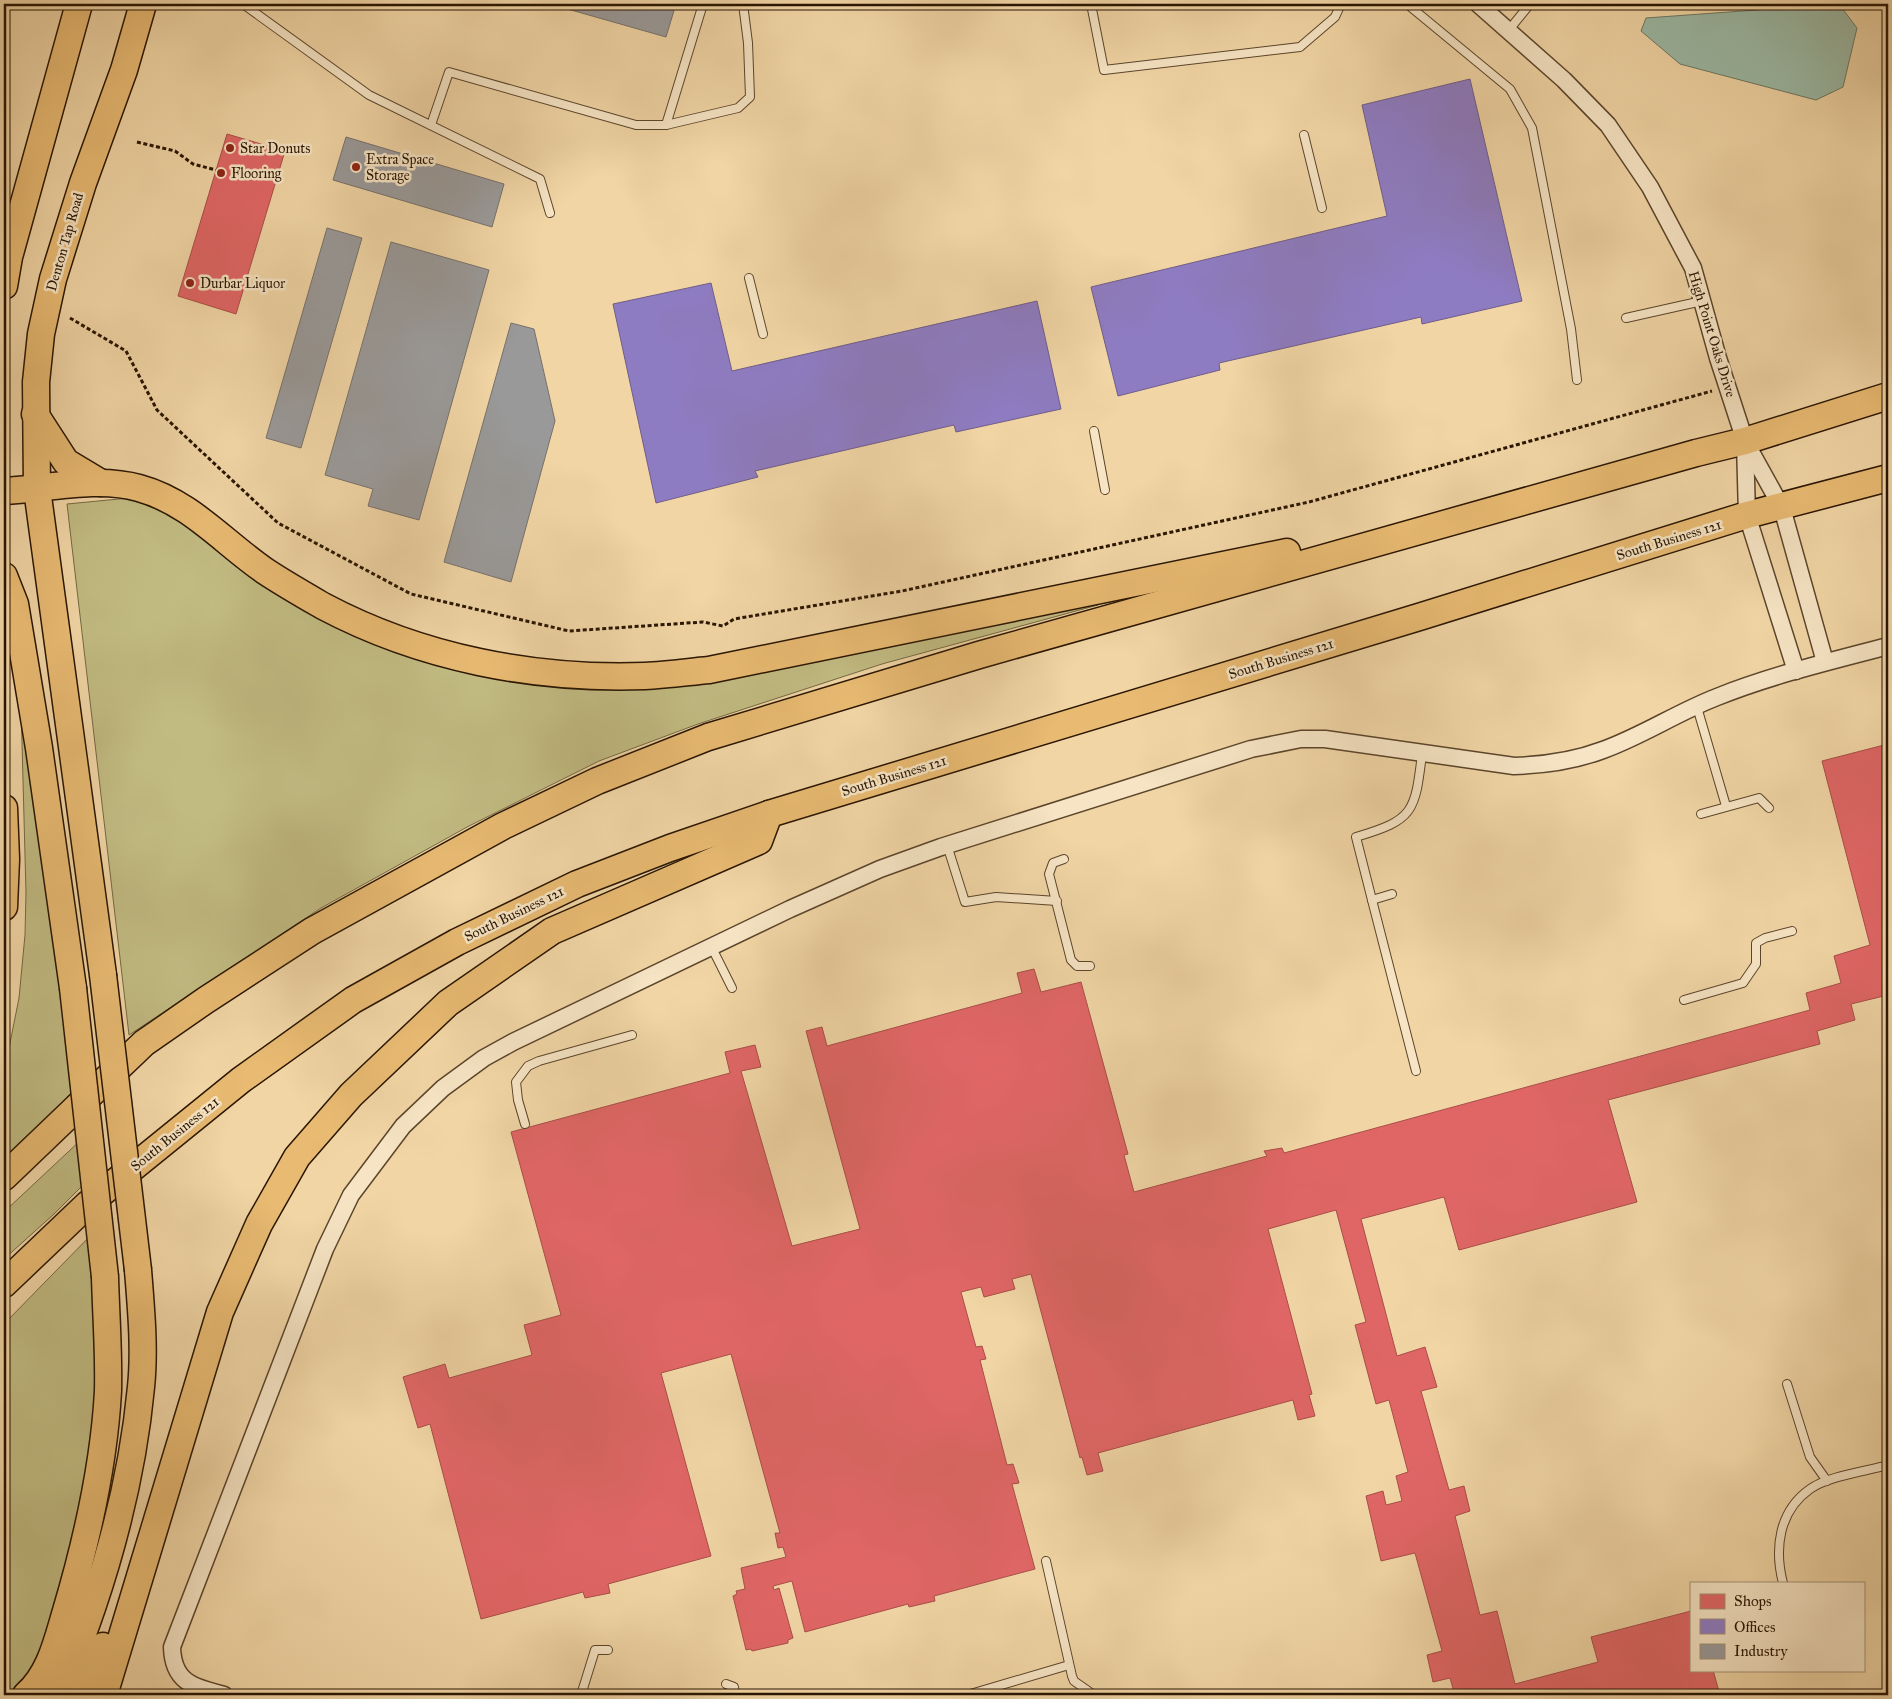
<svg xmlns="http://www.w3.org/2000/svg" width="1892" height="1699" font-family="'IM FELL Great Primer',serif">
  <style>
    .green { fill: #c1bb82; stroke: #756842 }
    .water { fill: #9bb9a4; stroke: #6d7763 }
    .shops { fill: #e06666; stroke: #a94e48 }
    .offices { fill: #8e7cc3; stroke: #705d89 }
    .industry { fill: #999; stroke: #77716c }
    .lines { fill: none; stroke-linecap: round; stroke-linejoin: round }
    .service-casing { stroke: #5b452b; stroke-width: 10 }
    .minor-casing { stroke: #5b452b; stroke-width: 19 }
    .primary-casing { stroke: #291502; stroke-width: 29 }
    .path { stroke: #291502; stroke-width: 3; stroke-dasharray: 4 2.5; stroke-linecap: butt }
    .service { stroke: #f6e4c4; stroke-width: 8 }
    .minor { stroke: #f6e4c4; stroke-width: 16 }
    .primary { stroke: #e8ba72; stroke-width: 26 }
    .primary-bridge-casing { stroke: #291502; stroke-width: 29; stroke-linecap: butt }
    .primary-bridge { stroke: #e8ba72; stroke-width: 26 }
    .poi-dot { fill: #8f2418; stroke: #f6e4c4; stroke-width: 2 }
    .labels { text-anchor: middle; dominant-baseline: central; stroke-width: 5; stroke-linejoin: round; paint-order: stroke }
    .poi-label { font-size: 14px; fill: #291502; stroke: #f6e4c4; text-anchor: start }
    .street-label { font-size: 14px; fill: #291502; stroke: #f6e4c4 }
  </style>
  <rect width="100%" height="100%" fill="#f1d5a5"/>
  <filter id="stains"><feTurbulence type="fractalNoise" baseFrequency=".004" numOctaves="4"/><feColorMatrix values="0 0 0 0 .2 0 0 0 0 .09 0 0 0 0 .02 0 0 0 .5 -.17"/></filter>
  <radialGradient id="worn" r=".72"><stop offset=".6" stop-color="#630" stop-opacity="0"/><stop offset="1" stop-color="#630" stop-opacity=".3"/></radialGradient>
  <!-- green -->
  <g class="green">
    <polygon points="129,498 157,506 293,598 572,681 1096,595 1098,605 882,664 698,724 599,761 469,826 321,908 129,1035 67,504"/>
    <polygon points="21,705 77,1087 67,1097 68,1102 4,1165 4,1073 19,998 25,935 26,893"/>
    <polygon points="83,1138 88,1180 54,1214 4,1259 4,1212"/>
    <polygon points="97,1229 105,1380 66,1584 34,1677 11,1695 4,1695 4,1324"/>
  </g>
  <!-- water -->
  <polygon class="water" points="1839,4 1857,28 1843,87 1816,100 1680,64 1641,31 1646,18"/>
  <!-- shops -->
  <g class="shops">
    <polygon points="227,134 285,151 236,314 178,296"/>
    <polygon points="1888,744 1888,995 1851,1004 1855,1020 1817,1031 1820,1044 1608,1100 1637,1202 1459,1250 1444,1197 1361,1219 1397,1356 1425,1347 1437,1387 1421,1391 1449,1490 1464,1486 1470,1511 1455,1516 1480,1615 1497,1611 1515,1684 1598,1662 1591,1637 1691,1611 1691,1670 1713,1670 1720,1695 1455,1695 1450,1678 1433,1682 1427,1655 1442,1651 1415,1553 1381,1561 1366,1496 1383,1491 1386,1505 1402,1501 1396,1476 1408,1472 1389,1400 1376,1404 1355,1325 1366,1322 1336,1210 1268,1229 1312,1394 1309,1395 1315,1416 1298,1420 1293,1400 1098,1453 1103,1471 1087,1475 1082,1457 1080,1458 1031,1274 1012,1279 1015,1289 984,1297 981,1287 961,1292 976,1347 982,1346 986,1359 980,1360 1007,1465 1013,1464 1019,1483 1012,1484 1035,1569 934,1596 935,1601 909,1607 908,1604 805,1632 792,1581 773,1586 774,1590 779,1588 793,1638 788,1640 788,1643 752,1651 751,1649 746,1650 733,1596 737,1594 736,1591 745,1589 741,1568 786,1557 783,1547 778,1548 775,1533 780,1533 731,1354 661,1373 711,1556 608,1584 610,1593 585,1598 583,1592 481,1619 430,1424 418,1428 403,1377 445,1364 449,1378 532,1355 524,1325 561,1315 511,1132 730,1073 725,1052 755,1045 761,1067 741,1071 792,1246 860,1229 806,1031 822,1027 827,1046 1022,993 1017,973 1034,969 1041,992 1081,982 1128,1154 1124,1155 1134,1192 1267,1156 1264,1151 1282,1148 1284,1153 1810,1010 1806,993 1841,983 1834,956 1870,945 1822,761"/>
  </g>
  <!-- offices -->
  <g class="offices">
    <polygon points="1470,79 1522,301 1422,324 1421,317 1219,363 1220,370 1118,396 1091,287 1387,216 1362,105"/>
    <polygon points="711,283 732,371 1037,301 1061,409 956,432 954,425 755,471 758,477 656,503 613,304"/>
  </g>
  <!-- industry -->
  <g class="industry">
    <polygon points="550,4 676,4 666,37"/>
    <polygon points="346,137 504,184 492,227 333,180"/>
    <polygon points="327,228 362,238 301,448 266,438"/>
    <polygon points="391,242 489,270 419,520 368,506 373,489 325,475"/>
    <polygon points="511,323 534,329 555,421 511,582 444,562"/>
  </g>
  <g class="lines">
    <!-- service casing -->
    <g class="service-casing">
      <g id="service">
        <polyline points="243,4 369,95 540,179 550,213"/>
        <polyline points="1091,4 1104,70 1300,47 1335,17 1341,4"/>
        <polyline points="1407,4 1510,89 1532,128 1571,329 1577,380"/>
        <polyline points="1508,31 1530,4"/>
        <polyline points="431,125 449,72 636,125 666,125 703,4"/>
        <polyline points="666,125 738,108 750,97 748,43 743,4"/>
        <polyline points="1304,135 1322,208"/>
        <polyline points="749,278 763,334"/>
        <polyline points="1626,318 1702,301"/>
        <polyline points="1094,431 1105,490"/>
        <polyline points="1697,707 1726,806"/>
        <polyline points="1701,814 1759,798 1769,808"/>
        <polyline points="947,845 965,902 996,897 1057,901"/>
        <polyline points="1064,859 1053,863 1049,874 1071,960 1077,966 1090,966"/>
        <path d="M1392 894 1372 900 1356 837C1414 820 1415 812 1422 754"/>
        <polyline points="1372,900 1416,1071"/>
        <polyline points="711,946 732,988"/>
        <polyline points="1684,1000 1743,983 1756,964 1756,943 1765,938 1792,931"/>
        <polyline points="525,1124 518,1100 516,1082 528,1066 539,1061 632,1035"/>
        <polyline points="1787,1384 1810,1457 1827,1481"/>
        <polyline points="1046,1561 1072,1676 1074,1681 1094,1695"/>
        <path d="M1783 1583C1774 1548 1779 1511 1810 1489 1828 1476 1867 1471 1888 1465"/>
        <polyline points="726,1684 734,1687 735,1695"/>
        <polyline points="581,1695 595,1650 608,1650"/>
        <polyline points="967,1695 1069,1665"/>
      </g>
    </g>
    <!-- minor casing -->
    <g class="minor-casing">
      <g id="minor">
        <polyline points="1478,4 1564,80 1608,125 1650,187 1693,268 1718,358 1745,441 1782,508 1825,662"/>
        <polyline points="1745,443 1747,515 1796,671"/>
        <path d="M224 1695C194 1687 173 1683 172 1647L325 1249 351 1195 403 1126 443 1088 484 1058 513 1042 790 909 880 869 941 847 1251 749 1301 739H1325L1514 766C1545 765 1574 761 1603 750 1642 736 1678 712 1717 697 1772 675 1831 661 1888 646"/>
      </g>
    </g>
    <!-- primary casing -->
    <g class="primary-casing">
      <g id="primary">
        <polyline points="4,286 9,257 79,4"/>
        <polyline points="35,414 66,462 101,483"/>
        <path d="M4 491C47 489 97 476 139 488 190 502 223 542 265 571 283 583 304 595 323 606 421 658 534 680 645 676 666 675 688 672 709 670L1287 552"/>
        <polyline points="4,576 15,604 39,748 73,988"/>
        <polyline points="4,808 6,859 4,907"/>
        <polyline points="103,975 37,489 36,382 41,334 53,279 83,183 124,70 143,4"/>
        <polyline points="4,1177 144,1043 206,1000 312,931 503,826 597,781 708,737 979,655 1696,453 1745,441 1888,396"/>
        <polyline points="4,1284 88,1204 241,1080 353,1000 457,942 577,884 670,848 769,814 1419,617 1747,515 1888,478"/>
        <path d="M26 1695C50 1674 57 1641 66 1611 87 1540 104 1465 108 1391 109 1353 106 1315 105 1277"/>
        <path d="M56 1695C72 1667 81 1639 92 1608 116 1537 134 1462 141 1387 145 1349 141 1308 138 1270"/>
        <polyline points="81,1695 103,1646"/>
        <polyline points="104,1695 220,1312 259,1224 297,1157 351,1095 448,1003 552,931 759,841 769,814"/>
      </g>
    </g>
    <!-- path -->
    <g class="path">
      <polyline points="137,142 175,151 193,164 216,170"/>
      <polyline points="70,318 126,351 157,410 278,523 411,594 569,631 703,622 723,626 734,619 902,591 1309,502 1712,391"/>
    </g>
    <!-- service -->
    <use href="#service" class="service"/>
    <!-- minor -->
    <use href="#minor" class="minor"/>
    <!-- primary -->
    <use href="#primary" class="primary"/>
    <!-- primary-bridge casing -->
    <g class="primary-bridge-casing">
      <g id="primary-bridge">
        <polyline points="103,975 138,1270"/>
        <polyline points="73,988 105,1277"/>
      </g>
    </g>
    <!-- primary-bridge -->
    <use href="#primary-bridge" class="primary-bridge"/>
  </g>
  <!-- markers -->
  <g class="poi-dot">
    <circle cx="230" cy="148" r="5"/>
    <circle cx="356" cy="167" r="5"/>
    <circle cx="221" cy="173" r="5"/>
    <circle cx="190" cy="283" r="5"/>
  </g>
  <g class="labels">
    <!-- poi labels -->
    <g class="poi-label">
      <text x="240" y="148">Star Donuts</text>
      <text x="366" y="159">Extra Space<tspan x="366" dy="16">Storage</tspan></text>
      <text x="231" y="173">Flooring</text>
      <text x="200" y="283">Durbar Liquor</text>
    </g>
    <!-- street labels -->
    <g class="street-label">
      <text transform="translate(65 242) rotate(-74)">Denton Tap Road</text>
      <text transform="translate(1712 334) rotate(73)">High Point Oaks Drive</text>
      <text transform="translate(1669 540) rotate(-17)">South Business 121</text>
      <text transform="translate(1281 659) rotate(-17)">South Business 121</text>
      <text transform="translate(894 776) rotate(-17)">South Business 121</text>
      <text transform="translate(514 914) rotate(-26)">South Business 121</text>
      <text transform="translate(175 1134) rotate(-39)">South Business 121</text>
    </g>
  </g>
  <!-- margin -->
  <rect width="1892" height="1699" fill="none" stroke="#f1d5a5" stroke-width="20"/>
  <rect x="5" y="5" width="1882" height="1689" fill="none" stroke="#291502" stroke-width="2.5"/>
  <rect x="10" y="10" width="1872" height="1679" fill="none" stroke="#291502"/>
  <!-- legend -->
  <rect x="1690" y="1582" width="175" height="90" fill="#f6e4c4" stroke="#a49176"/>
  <rect x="1700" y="1594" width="25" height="15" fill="#e06666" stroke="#a49176"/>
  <text x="1734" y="1606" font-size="15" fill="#291502">Shops</text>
  <rect x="1700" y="1619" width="25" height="15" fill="#8e7cc3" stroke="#a49176"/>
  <text x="1734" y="1632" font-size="15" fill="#291502">Offices</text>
  <rect x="1700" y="1644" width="25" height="15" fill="#999999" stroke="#a49176"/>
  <text x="1734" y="1656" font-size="15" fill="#291502">Industry</text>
  <rect width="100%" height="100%" filter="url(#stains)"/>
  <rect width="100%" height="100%" fill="url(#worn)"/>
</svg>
